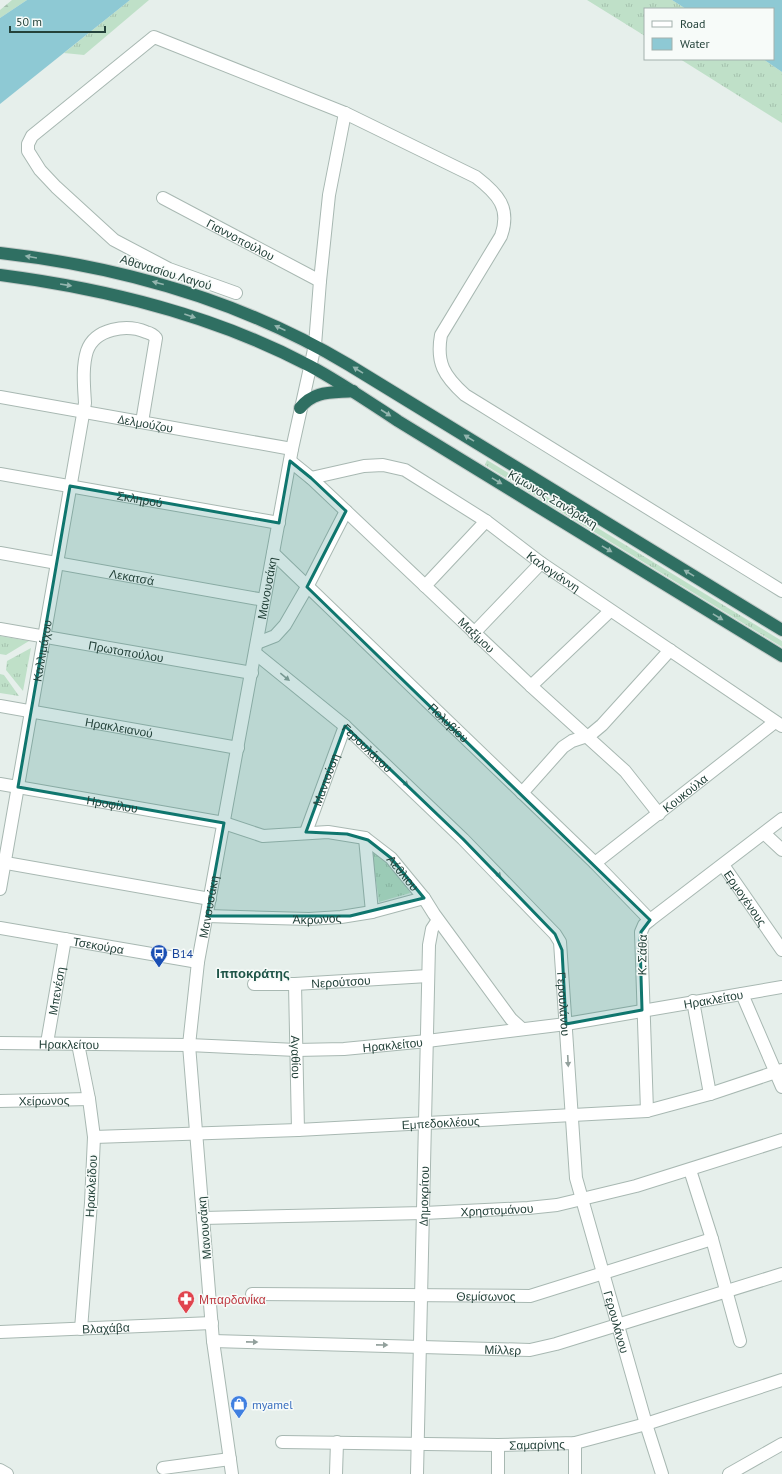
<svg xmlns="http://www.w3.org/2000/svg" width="782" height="1474" font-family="'PT Sans',sans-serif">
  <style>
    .grass { fill: url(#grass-tufts) }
    .forest { fill: url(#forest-firs) }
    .water { fill: #8ec9d4 }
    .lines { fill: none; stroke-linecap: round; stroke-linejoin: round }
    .minor-casing { stroke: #a8b8b2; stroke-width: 14 }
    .highway-casing { stroke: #c2cac8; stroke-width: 14 }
    .minor { stroke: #fff; stroke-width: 12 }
    .highway { stroke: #2f6f62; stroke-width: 12 }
    .oneway { fill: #93b5ae }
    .oneway2 { fill: #92a09c }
    .marked { fill: #0f766e; fill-opacity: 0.2; stroke: #0f766e; stroke-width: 3; stroke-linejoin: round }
    .labels { text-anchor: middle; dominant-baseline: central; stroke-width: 3; stroke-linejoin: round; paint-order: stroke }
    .street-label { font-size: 12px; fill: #24423a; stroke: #f7fbf9 }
    .transit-label { font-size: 12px; fill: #164399; stroke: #f7fbf9; text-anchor: start }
    .health-label { font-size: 12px; fill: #be3a42; stroke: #f7fbf9; text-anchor: start }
    .shop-label { font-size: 12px; fill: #366cbe; stroke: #f7fbf9; text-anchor: start }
    .neighbourhood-label { font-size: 13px; font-weight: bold; fill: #1f5548; stroke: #f7fbf9 }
  </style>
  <defs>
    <pattern id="grass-tufts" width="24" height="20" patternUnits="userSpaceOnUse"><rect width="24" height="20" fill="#bfe0c8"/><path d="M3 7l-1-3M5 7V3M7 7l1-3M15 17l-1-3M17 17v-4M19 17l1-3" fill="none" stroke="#a4c1ad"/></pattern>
    <pattern id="forest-firs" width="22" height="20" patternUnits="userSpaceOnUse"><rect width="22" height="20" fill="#bfe0c8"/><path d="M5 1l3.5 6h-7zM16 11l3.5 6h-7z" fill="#a4c1ad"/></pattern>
  </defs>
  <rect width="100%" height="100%" fill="#e6efeb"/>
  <!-- grass -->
  <g class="grass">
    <polygon points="130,0 149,0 84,55 64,53"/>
    <polygon points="587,0 672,0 686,9 645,9 645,36"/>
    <polygon points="680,59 763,59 782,72 782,123"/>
    <polygon points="487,460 782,641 782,647 485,465"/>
    <polygon points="0,636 29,641 6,655 0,654"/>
    <polygon points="31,648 23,691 6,670 7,661"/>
    <polygon points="0,674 4,675 19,696 0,693"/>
    <path d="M372 852C384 855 405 881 410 893L379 902Z"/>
  </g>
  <!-- forest -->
  <polygon class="forest" points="12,0 27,0 0,18 0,10"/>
  <!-- water -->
  <g class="water">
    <polygon points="27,0 130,0 0,104 0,18"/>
    <polygon points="672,0 782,0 782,72 763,59 773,59 773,9 686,9"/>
  </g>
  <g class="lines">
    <!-- minor casing -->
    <g class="minor-casing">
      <g id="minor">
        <path id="s1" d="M163 198 320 281"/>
        <path d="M236 293 169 269 114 240 56 187 40 170 28 151V144L32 136 154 37 345 113 476 177C498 194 511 208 501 236L441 335C436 363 444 376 465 395L782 591"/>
        <path id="s2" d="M0 397 292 449"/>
        <path id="s3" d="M290 461 311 478 531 686 625 771 659 814"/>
        <path id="s4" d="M0 474 279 523"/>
        <path id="s5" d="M311 478 364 466 383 465 405 470 486 521 541 563 782 726"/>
        <path id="s6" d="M0 553 264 600"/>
        <path id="s7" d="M273 553 595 863 650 920"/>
        <polyline points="425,586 486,521"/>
        <path id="s8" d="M0 629 252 673"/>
        <polyline points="474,633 541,563"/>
        <polyline points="257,643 275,636 285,625 307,587 346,511"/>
        <path id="s9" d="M255 653 345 726 463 839 555 934 560 942 576 1178 646 1424 662 1474"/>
        <polyline points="531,686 610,611"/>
        <path id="s10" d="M0 706 238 748"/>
        <path id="s11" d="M0 784 224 823 263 836 328 832 365 838 391 858 424 898 434 914 511 1019 521 1028"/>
        <polyline points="522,793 563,747 572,741 590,735 602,725 670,650"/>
        <path id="s12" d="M306 832 345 726"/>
        <polyline points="765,834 782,850"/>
        <polyline points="365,838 372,912"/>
        <polyline points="0,862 210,899"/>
        <path id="s13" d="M595 863 775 722"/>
        <path id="s14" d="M723 865 782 950"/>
        <path id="s15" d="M0 889 85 403C84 386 82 367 87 351 95 328 127 324 146 332 150 333 153 334 156 338L142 422"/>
        <path id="s16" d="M207 916 309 919 341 917 372 912 424 898"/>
        <path id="s17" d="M0 928 198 962"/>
        <path id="s18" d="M254 984H295L428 976"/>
        <path id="s19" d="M295 984 298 1130"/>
        <polyline points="742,994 782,1087"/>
        <polyline points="693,1001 710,1094"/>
        <path id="s20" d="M0 1043 189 1045 296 1050 344 1049 427 1041 566 1024 782 987"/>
        <path id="s21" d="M47 1043 65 939"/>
        <polyline points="78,1044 89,1099 94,1137 91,1203 81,1329"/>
        <path id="s22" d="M0 1101 89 1099"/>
        <polyline points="647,1111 641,932 644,925 650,920 782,819"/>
        <path id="s23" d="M94 1137 298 1130 647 1111 710 1094 782 1070"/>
        <polyline points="690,1170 712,1239 740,1341"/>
        <path id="s24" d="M203 1218 424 1213 528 1208 557 1205 636 1186 782 1140"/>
        <path id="s25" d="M252 1294 530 1296 712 1239"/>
        <path id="s26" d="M0 1332 212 1323"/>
        <path id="s27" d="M213 1341 530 1350 556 1344 782 1274"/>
        <path id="s28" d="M282 1442 498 1445 575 1443 646 1424 782 1380"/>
        <polyline points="163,1468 230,1459"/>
        <polyline points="0,1470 7,1474"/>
        <path id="s29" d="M232 1474 213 1341 189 1045 198 962 292 449 315 345 320 281 329 195 345 113"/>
        <polyline points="336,1474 337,1442"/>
        <path id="s30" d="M417 1474 429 945 432 929 438 920"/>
        <polyline points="498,1474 498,1445"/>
        <polyline points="575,1474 575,1443"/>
        <polyline points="729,1474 782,1444"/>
      </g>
    </g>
    <!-- highway casing -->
    <g class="highway-casing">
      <g id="highway">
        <path d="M0 253C123 267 242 301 349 365L782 630"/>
        <path d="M0 275C108 289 213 315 310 366 340 382 369 402 398 421L782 656"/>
        <path d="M300 408C314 390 333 393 353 391"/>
      </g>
    </g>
    <!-- minor -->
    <use href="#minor" class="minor"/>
    <!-- highway -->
    <use href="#highway" class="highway"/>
  </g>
  <!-- one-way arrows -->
  <defs><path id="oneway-solid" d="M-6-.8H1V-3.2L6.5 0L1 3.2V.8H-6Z"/></defs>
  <g class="oneway">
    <use href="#oneway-solid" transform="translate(31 257) rotate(-170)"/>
    <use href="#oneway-solid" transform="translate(158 283) rotate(-165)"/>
    <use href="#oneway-solid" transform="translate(66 285) rotate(9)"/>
    <use href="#oneway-solid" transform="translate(190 316) rotate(19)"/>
    <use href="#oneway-solid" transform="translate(280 328) rotate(-156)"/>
    <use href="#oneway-solid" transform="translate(358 370) rotate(-148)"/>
    <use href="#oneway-solid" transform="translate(386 413) rotate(33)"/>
    <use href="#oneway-solid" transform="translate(469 438) rotate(-148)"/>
    <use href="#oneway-solid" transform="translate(497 481) rotate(31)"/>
    <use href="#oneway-solid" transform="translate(607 549) rotate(31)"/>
    <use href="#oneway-solid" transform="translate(689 573) rotate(-149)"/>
    <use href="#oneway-solid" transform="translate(718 617) rotate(31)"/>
  </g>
  <g class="oneway2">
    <use href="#oneway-solid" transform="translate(285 677) rotate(39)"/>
    <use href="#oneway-solid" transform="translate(404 782) rotate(43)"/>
    <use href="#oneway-solid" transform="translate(497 873) rotate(46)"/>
    <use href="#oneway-solid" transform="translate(568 1061) rotate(87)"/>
    <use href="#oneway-solid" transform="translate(252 1342) rotate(1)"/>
    <use href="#oneway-solid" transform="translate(382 1345) rotate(1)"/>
  </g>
  <!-- marked area -->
  <path class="marked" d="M290 461 311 478 346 511 307 587 650 920 641 932 640 941 642 1010 566 1024 562 950 555 934 463 839 345 726 306 832 347 834 368 840 391 858 424 898 350 916H207L224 823 18 787 70 486 279 523Z"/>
  <!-- icons -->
  <defs>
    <g id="bus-pin" transform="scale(0.9)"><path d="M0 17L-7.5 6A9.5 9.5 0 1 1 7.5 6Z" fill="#1a4fb4" stroke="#f7fbf9"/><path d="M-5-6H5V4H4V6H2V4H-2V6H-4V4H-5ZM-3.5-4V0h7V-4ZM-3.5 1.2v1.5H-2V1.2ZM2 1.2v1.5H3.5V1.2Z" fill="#fff"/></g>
    <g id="pharmacy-pin" transform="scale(0.9)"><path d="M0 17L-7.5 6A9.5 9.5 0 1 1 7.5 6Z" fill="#e0444e" stroke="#f7fbf9"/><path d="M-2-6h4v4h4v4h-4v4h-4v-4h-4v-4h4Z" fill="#fff"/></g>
    <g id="shop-pin" transform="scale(0.9)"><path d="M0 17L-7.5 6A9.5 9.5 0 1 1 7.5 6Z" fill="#3f7fe0" stroke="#f7fbf9"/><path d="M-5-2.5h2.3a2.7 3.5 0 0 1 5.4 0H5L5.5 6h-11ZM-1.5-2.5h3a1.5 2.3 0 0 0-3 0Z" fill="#fff"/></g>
  </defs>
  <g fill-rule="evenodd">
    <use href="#bus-pin" x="159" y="953"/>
    <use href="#pharmacy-pin" x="186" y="1299"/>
    <use href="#shop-pin" x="239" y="1404"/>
  </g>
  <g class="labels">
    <!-- street labels -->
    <g class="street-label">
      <text stroke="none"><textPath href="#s1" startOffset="88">Γιαννοπούλου</textPath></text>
      <text transform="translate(166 272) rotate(17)">Αθανασίου Λαγού</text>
      <text stroke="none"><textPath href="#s2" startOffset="148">Δελμούζου</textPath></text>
      <text stroke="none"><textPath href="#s4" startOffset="142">Σκληρού</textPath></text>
      <text transform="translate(553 499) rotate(31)">Κίμωνος Σανδράκη</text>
      <text stroke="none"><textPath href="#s5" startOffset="276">Καλογιάννη</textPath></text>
      <text stroke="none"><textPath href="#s6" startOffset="134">Λεκατσά</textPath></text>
      <text stroke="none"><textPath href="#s29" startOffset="895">Μανουσάκη</textPath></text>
      <text stroke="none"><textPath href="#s3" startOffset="255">Μαξίμου</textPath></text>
      <text stroke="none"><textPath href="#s15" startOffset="242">Καλλιμάχου</textPath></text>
      <text stroke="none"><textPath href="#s8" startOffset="128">Πρωτοπούλου</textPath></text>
      <text stroke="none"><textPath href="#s7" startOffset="244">Πολυβίου</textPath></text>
      <text stroke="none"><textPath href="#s10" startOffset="121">Ηρακλειανού</textPath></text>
      <text stroke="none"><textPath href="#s9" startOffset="147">Γερουλάνου</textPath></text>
      <text stroke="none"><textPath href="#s12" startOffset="56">Μαντούση</textPath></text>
      <text stroke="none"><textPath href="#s13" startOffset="114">Κουκούλα</textPath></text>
      <text stroke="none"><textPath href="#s11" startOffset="114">Ηροφίλου</textPath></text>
      <text stroke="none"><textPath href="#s11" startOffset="423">Αέθλιου</textPath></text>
      <text stroke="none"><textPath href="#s14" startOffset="40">Ερμογένους</textPath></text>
      <text stroke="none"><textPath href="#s29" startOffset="571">Μανουσάκη</textPath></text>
      <text stroke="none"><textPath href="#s16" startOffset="110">Άκρωνος</textPath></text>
      <text stroke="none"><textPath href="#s17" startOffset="100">Τσεκούρα</textPath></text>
      <text transform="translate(642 955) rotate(-89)">Κ. Σάθα</text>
      <text stroke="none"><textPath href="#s18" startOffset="87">Νερούτσου</textPath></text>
      <text stroke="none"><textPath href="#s21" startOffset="53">Μπενέση</textPath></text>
      <text stroke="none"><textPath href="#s20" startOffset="717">Ηρακλείτου</textPath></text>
      <text stroke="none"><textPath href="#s9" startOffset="483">Γερουλάνου</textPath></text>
      <text stroke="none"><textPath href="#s20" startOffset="69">Ηρακλείτου</textPath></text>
      <text stroke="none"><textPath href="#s20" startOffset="393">Ηρακλείτου</textPath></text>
      <text stroke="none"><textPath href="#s19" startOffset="73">Αγαθίου</textPath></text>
      <text stroke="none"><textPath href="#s22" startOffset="44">Χείρωνος</textPath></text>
      <text stroke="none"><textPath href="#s23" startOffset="347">Εμπεδοκλέους</textPath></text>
      <text transform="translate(91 1186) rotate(-87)">Ηρακλείδου</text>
      <text stroke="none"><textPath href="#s30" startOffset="278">Δημοκρίτου</textPath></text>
      <text stroke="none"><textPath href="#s24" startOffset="294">Χρηστομάνου</textPath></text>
      <text transform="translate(204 1228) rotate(-95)">Μανουσάκη</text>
      <text stroke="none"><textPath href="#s25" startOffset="234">Θεμίσωνος</textPath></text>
      <text stroke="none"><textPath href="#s9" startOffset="807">Γερουλάνου</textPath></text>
      <text stroke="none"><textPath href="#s26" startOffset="106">Βλαχάβα</textPath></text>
      <text stroke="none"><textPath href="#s27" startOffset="290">Μίλλερ</textPath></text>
      <text stroke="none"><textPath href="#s28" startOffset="255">Σαμαρίνης</textPath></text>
    </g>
    <!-- transit labels -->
    <g class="transit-label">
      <text x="172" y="953">Β14</text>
    </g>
    <!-- health labels -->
    <g class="health-label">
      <text x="199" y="1299">Μπαρδανίκα</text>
    </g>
    <!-- shop labels -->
    <g class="shop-label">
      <text x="252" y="1404">myamel</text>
    </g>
    <!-- neighbourhood labels -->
    <g class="neighbourhood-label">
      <text x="253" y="973">Ιπποκράτης</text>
    </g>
  </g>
  <!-- legend -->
  <rect x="644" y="8" width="130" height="52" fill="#f7fbf9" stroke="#a3b1ad"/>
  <rect x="652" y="21" width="20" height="6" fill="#ffffff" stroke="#a3b1ad"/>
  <text x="680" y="28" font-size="12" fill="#24423a">Road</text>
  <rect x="652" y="38" width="20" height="12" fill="#8ec9d4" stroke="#a3b1ad"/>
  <text x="680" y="48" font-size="12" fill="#24423a">Water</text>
  <!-- scale -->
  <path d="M10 26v6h95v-6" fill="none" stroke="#24423a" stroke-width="2"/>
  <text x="16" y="26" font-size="12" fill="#24423a" stroke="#f7fbf9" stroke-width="3" paint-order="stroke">50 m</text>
</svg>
